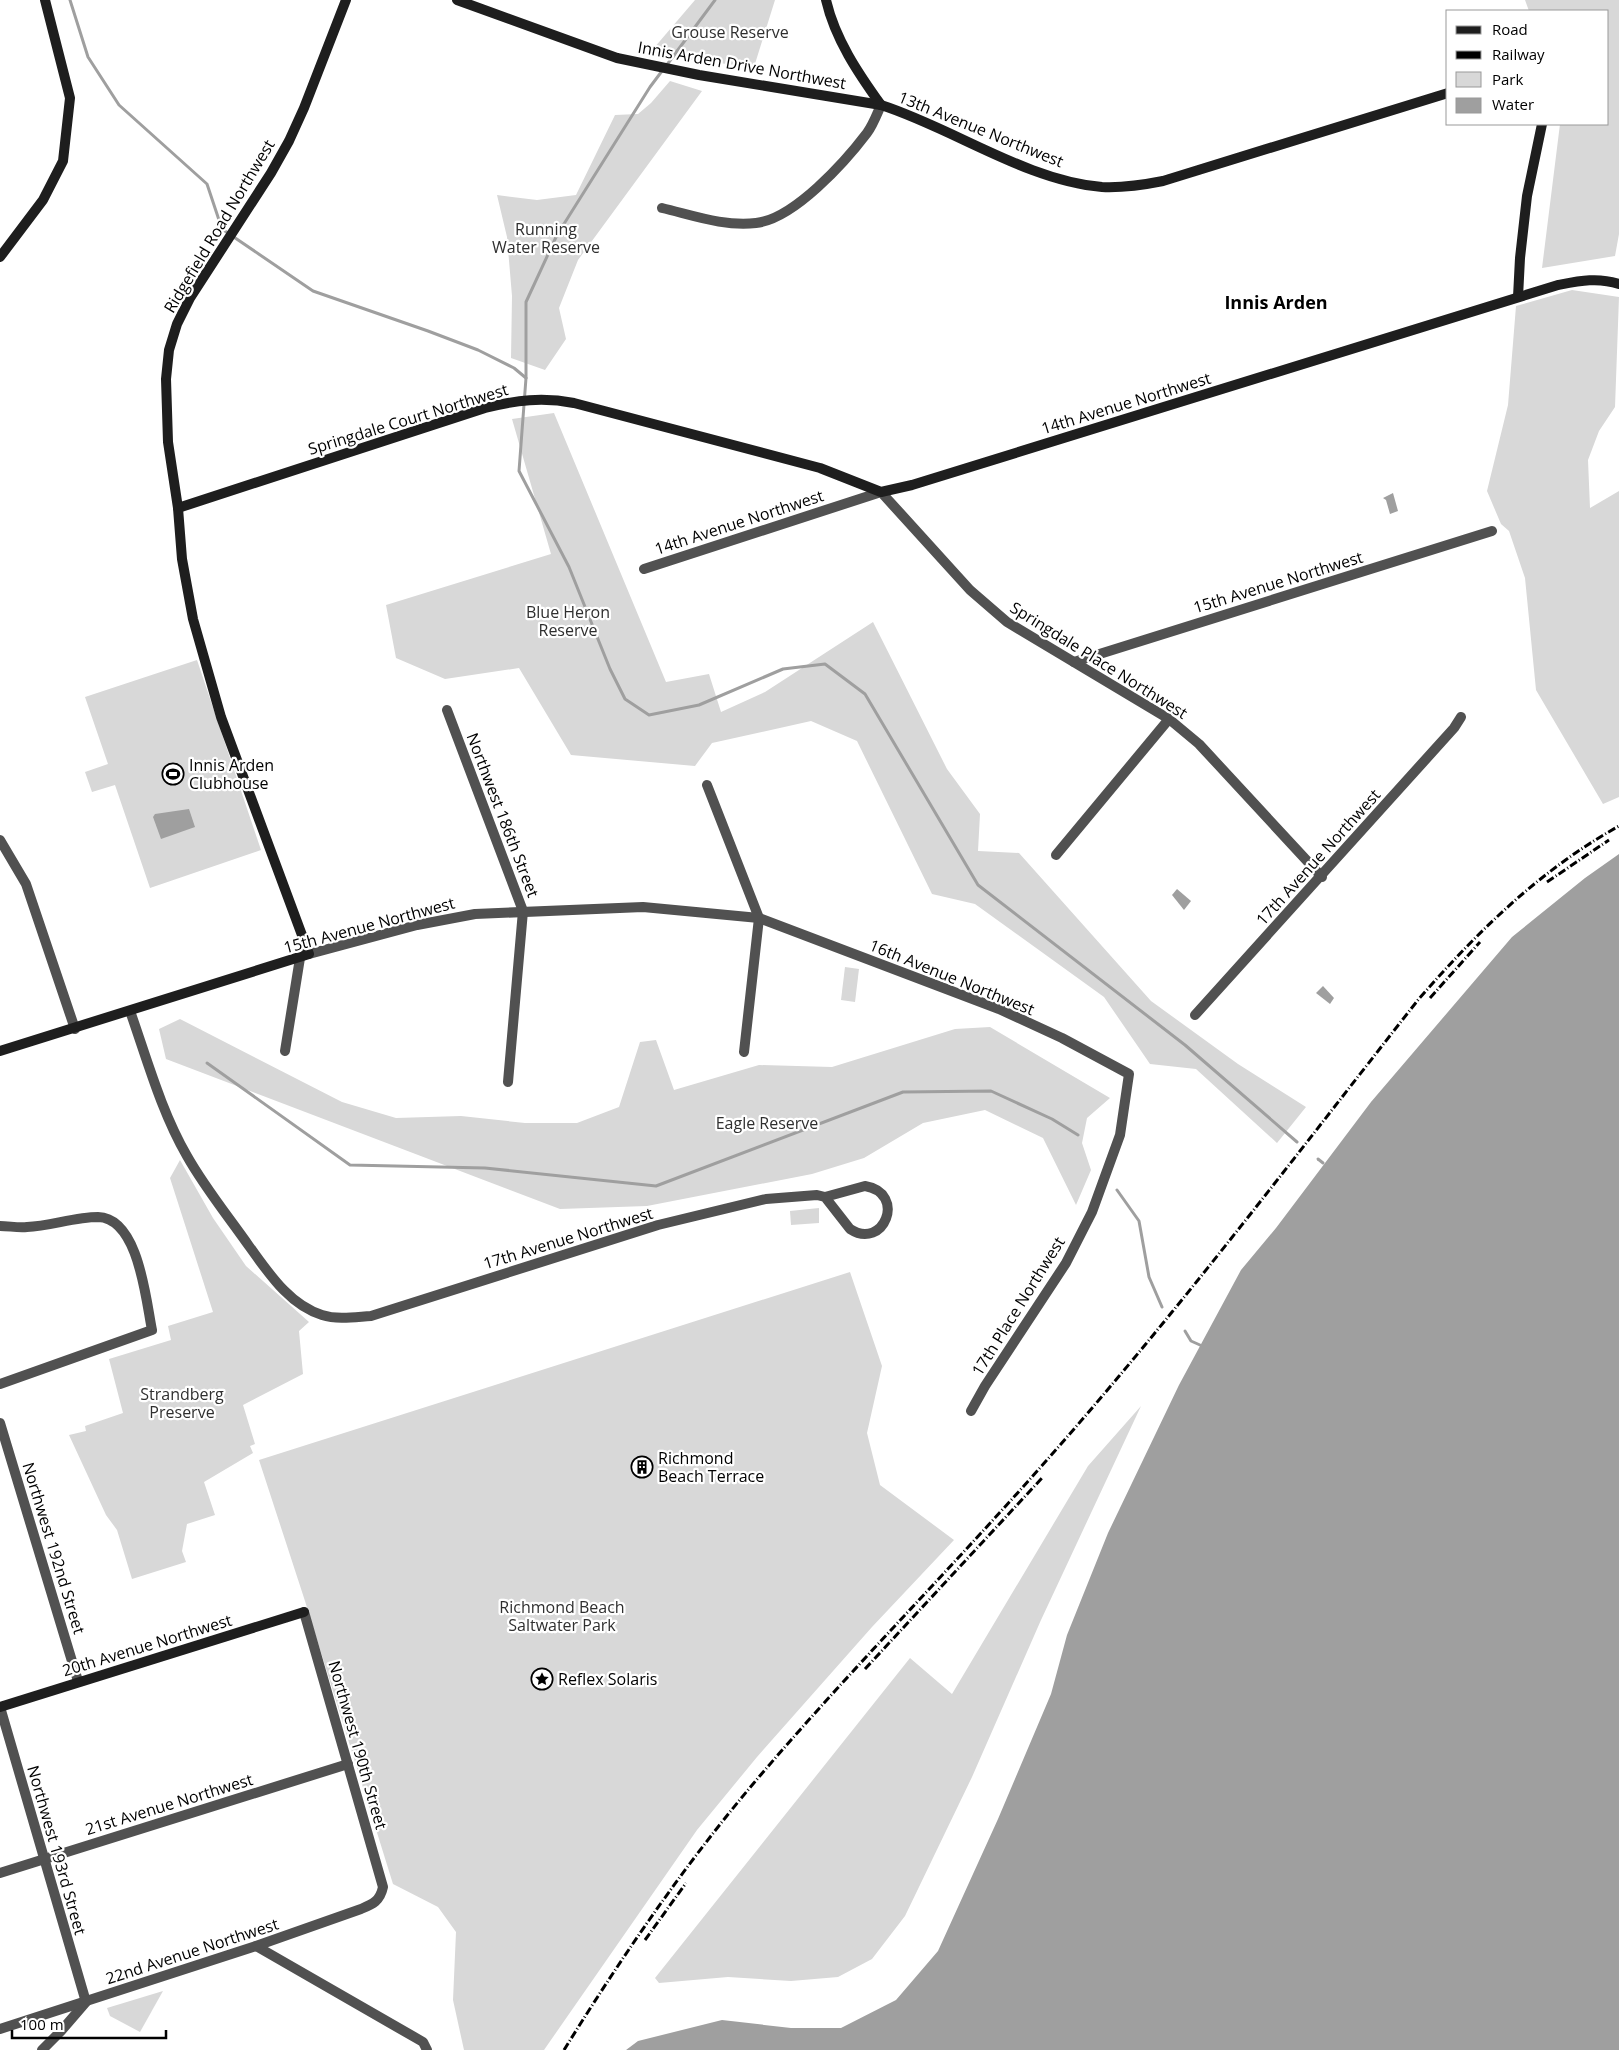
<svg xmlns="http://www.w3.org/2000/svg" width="1619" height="2050" font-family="'Open Sans',sans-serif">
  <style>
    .green { fill: #d8d8d8 }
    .water { fill: #9f9f9f }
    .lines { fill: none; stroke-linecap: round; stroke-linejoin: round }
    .stream { stroke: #9f9f9f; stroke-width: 3 }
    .street { stroke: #515151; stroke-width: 10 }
    .secondary { stroke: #1e1e1e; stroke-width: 10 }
    .rail { stroke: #000; stroke-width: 3; stroke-dasharray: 8 2.5 1 2.5; stroke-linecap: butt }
    .labels { text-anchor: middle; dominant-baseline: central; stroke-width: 4.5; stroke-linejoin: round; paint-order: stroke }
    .park-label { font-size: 16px; fill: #2f2f2f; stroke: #fff }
    .street-label { font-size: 16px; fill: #000; stroke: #fff }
    .poi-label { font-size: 16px; fill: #000; stroke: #fff; text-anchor: start }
    .neighbourhood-label { font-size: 18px; font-weight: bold; fill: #000; stroke: #fff }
  </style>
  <rect width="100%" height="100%" fill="#fff"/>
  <!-- green -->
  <g class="green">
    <polygon points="695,0 775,0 754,67 648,55"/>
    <polygon points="1525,0 1619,0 1619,234 1615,256 1542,268 1560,124 1608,124 1608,11 1529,11"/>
    <polygon points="670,81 702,91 578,260 559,308 566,339 545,370 511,358 512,296 507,237 497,195 537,200 576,195 615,115 638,114 651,103"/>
    <polygon points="1572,290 1619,297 1615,407 1599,431 1588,460 1590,508 1619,491 1619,797 1603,804 1536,690 1525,578 1509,531 1501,524 1487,491 1508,405 1516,306"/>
    <polygon points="554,413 666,682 709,674 721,712 765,692 873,622 947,769 980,814 978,851 1019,853 1151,1001 1238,1064 1306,1107 1277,1143 1196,1069 1150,1064 1104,997 975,904 932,894 857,741 811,721 712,743 695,766 571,755 519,668 445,679 396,658 386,605 551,554 512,419"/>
    <polygon points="197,660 261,850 150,888 115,785 92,792 85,772 108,764 85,697"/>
    <polygon points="845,967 859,969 855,1002 841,1000"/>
    <polygon points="180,1019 342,1102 396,1118 461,1116 525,1123 577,1123 619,1107 640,1042 656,1040 674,1090 759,1065 832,1067 955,1029 990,1027 1110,1098 1087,1118 1082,1143 1091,1170 1076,1205 1043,1138 985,1110 923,1123 864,1158 812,1174 647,1206 560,1209 166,1059 159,1029"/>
    <polygon points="180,1160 213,1218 246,1266 309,1322 299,1331 303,1374 243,1405 255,1444 250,1446 253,1453 204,1482 215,1515 187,1524 182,1551 186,1562 132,1579 117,1530 106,1515 69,1435 86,1431 85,1426 123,1413 109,1359 171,1340 168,1326 213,1312 170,1178"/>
    <polygon points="819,1208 819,1223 791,1225 790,1211"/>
    <polygon points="850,1272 882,1366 867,1433 880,1485 954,1540 872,1627 757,1757 697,1830 544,2050 464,2050 453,2000 456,1932 438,1907 393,1884 305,1601 259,1460"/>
    <polygon points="1141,1406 1041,1620 972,1777 905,1916 872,1959 838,1977 791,1981 728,1977 659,1983 655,1978 910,1658 952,1694 1088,1466"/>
    <polygon points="163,1991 140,2032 110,2016 107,2008"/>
  </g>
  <!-- water -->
  <g class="water">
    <polygon points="1393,493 1398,511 1390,514 1386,500 1383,498"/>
    <polygon points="189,809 195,827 161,839 153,817 155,814"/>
    <polygon points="1619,854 1619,2050 626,2050 638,2041 722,2020 791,2028 841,2028 896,2000 938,1951 998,1819 1051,1694 1067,1635 1108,1533 1179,1385 1241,1270 1276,1228 1371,1102 1512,937 1585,878"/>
    <polygon points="1177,889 1191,901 1184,910 1172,895"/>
    <polygon points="1323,986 1334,998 1330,1004 1316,993"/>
  </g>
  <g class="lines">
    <!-- stream -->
    <g class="stream">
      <polyline points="70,0 88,57 119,105 207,184 222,229 313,291 428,331 478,350 514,368 526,378"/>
      <polyline points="666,66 715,0"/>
      <polyline points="662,71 650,87 557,235 526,302 526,378 519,471 569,567 610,669 625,699 649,715 699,705 783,669 825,664 865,694 978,885 1185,1045 1297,1142"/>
      <polyline points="207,1063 350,1165 485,1168 656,1186 903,1092 991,1091 1052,1119 1078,1135"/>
      <polyline points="1318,1159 1323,1163"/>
      <polyline points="1117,1190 1139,1221 1149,1277 1162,1307"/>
      <polyline points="1185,1331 1191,1341 1200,1345"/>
    </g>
    <!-- street -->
    <g class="street">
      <path d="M662 208C692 215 725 227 756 223 794 219 845 162 867 133 873 125 877 114 881 105"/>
      <polyline points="644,569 881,492 970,590 1007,622 1169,719 1199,744 1322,877"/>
      <polyline points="1074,662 1492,531"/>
      <polyline points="447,710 523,911 508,1082"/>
      <polyline points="707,785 759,918 744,1052"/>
      <polyline points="0,840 26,884 75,1029"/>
      <polyline points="1056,855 1169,719"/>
      <polyline points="309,954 417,925 475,914 643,907 759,918 999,1009 1062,1038 1129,1074 1120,1135 1092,1212 1066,1263 985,1386 971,1411"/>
      <path d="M130 1011C147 1059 161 1111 187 1156 205 1188 228 1216 249 1246 268 1272 289 1305 322 1315 338 1320 355 1317 371 1316L658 1225 766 1199 817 1195 825 1197 865 1186C907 1193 884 1251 850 1229L825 1197"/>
      <polyline points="1195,1015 1454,728 1461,717"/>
      <polyline points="285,1051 300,958"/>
      <path d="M0 1226C9 1226 18 1228 27 1227 50 1226 75 1217 98 1217 139 1218 146 1301 152 1330L0 1384"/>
      <polyline points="0,1423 78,1681"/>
      <polyline points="0,1707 86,2002 61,2031 42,2050"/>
      <polyline points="0,1873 348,1764"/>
      <polyline points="256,1946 423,2042 427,2050"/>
      <path d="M0 2029 256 1946 361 1909C373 1904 380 1901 383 1887L304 1612"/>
    </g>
    <!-- secondary -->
    <g class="secondary">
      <path d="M457 0 617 58 699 75 881 105C953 128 1027 181 1102 187 1123 188 1143 185 1163 181L1448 93"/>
      <path d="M826 0C835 39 858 73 881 105"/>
      <polyline points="0,257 43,200 63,161 70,98 45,0"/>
      <polyline points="1518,297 1520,258 1527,196 1542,124"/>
      <path d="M178 508 485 408C516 400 543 397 574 403L820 468 881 492 912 485 1558 285C1579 281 1598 277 1619 284"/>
      <polyline points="0,1051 309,954 221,717 193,619 182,559 178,508 168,442 166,379 169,350 177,324 190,298 271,173 289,141 304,108 346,0"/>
      <polyline points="0,1707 304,1612"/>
    </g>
    <!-- rail -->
    <g class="rail">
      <polyline points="1547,882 1609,840"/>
      <polyline points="1430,998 1480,942"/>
      <polyline points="865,1669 1042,1478"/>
      <polyline points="645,1940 686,1883"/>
      <path d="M564 2050C621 1958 683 1867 753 1784 847 1673 950 1570 1046 1461 1177 1313 1296 1155 1418 1000 1477 932 1540 870 1619 826"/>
    </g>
  </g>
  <!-- icons -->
  <defs>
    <g id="stadium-ring" transform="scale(1.125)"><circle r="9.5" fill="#fff" stroke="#000" stroke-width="1.5"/><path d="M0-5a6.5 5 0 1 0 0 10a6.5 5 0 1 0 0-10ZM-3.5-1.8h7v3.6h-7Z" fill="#000"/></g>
    <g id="building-ring" transform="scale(1.125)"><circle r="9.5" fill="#fff" stroke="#000" stroke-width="1.5"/><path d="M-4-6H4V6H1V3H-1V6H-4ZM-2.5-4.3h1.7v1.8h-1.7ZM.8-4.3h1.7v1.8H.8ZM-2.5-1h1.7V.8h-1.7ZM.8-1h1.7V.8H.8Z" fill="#000"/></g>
    <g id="sight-ring" transform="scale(1.125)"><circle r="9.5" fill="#fff" stroke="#000" stroke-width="1.5"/><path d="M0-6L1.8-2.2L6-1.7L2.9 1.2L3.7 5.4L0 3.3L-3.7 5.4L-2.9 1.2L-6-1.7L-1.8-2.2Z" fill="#000"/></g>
  </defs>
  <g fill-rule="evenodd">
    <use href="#stadium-ring" x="173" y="774"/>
    <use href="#building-ring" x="642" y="1467"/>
    <use href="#sight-ring" x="542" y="1679"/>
  </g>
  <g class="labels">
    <!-- park labels -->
    <g class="park-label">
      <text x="730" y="32">Grouse Reserve</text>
      <text x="546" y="229">Running<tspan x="546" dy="18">Water Reserve</tspan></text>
      <text x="568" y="612">Blue Heron<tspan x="568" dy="18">Reserve</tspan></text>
      <text x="767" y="1123">Eagle Reserve</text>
      <text x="182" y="1394">Strandberg<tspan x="182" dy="18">Preserve</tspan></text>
      <text x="562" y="1607">Richmond Beach<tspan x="562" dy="18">Saltwater Park</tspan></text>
    </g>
    <!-- street labels -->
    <g class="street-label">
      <text transform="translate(742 65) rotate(10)">Innis Arden Drive Northwest</text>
      <text transform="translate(981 129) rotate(22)">13th Avenue Northwest</text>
      <text transform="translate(219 226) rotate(-59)">Ridgefield Road Northwest</text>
      <text transform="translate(1126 403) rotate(-17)">14th Avenue Northwest</text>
      <text transform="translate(408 419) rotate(-17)">Springdale Court Northwest</text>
      <text transform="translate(739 522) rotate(-18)">14th Avenue Northwest</text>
      <text transform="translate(1278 582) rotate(-17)">15th Avenue Northwest</text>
      <text transform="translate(1099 660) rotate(32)">Springdale Place Northwest</text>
      <text transform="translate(503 815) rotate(69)">Northwest 186th Street</text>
      <text transform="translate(1318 857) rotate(-48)">17th Avenue Northwest</text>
      <text transform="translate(369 925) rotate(-15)">15th Avenue Northwest</text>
      <text transform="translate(952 977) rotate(22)">16th Avenue Northwest</text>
      <text transform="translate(568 1238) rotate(-17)">17th Avenue Northwest</text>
      <text transform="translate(1018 1306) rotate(-58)">17th Place Northwest</text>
      <text transform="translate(54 1548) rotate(73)">Northwest 192nd Street</text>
      <text transform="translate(147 1645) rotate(-17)">20th Avenue Northwest</text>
      <text transform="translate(358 1745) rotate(74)">Northwest 190th Street</text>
      <text transform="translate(169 1804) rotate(-17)">21st Avenue Northwest</text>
      <text transform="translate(57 1850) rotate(74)">Northwest 193rd Street</text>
      <text transform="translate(192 1951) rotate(-18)">22nd Avenue Northwest</text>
    </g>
    <!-- poi labels -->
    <g class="poi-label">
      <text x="189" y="765">Innis Arden<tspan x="189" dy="18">Clubhouse</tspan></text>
      <text x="658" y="1458">Richmond<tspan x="658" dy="18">Beach Terrace</tspan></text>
      <text x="558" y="1679">Reflex Solaris</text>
    </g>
    <!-- neighbourhood labels -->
    <g class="neighbourhood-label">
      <text x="1276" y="302">Innis Arden</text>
    </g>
  </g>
  <!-- legend -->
  <rect x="1446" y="10" width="162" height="115" fill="#ffffff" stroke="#999999"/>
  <rect x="1456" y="26" width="25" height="8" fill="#1e1e1e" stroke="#999999"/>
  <text x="1492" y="35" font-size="15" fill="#000000">Road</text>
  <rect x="1456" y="51" width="25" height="8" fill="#000000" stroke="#999999"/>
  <text x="1492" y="60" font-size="15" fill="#000000">Railway</text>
  <rect x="1456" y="72" width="25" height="15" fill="#d8d8d8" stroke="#999999"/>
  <text x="1492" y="85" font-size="15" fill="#000000">Park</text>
  <rect x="1456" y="98" width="25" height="15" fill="#9f9f9f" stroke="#999999"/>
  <text x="1492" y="110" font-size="15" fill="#000000">Water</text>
  <!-- scale -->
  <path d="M12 2030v8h154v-8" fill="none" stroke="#000000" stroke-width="2.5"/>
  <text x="20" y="2030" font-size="15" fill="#000000" stroke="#ffffff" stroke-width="4" paint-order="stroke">100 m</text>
</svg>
